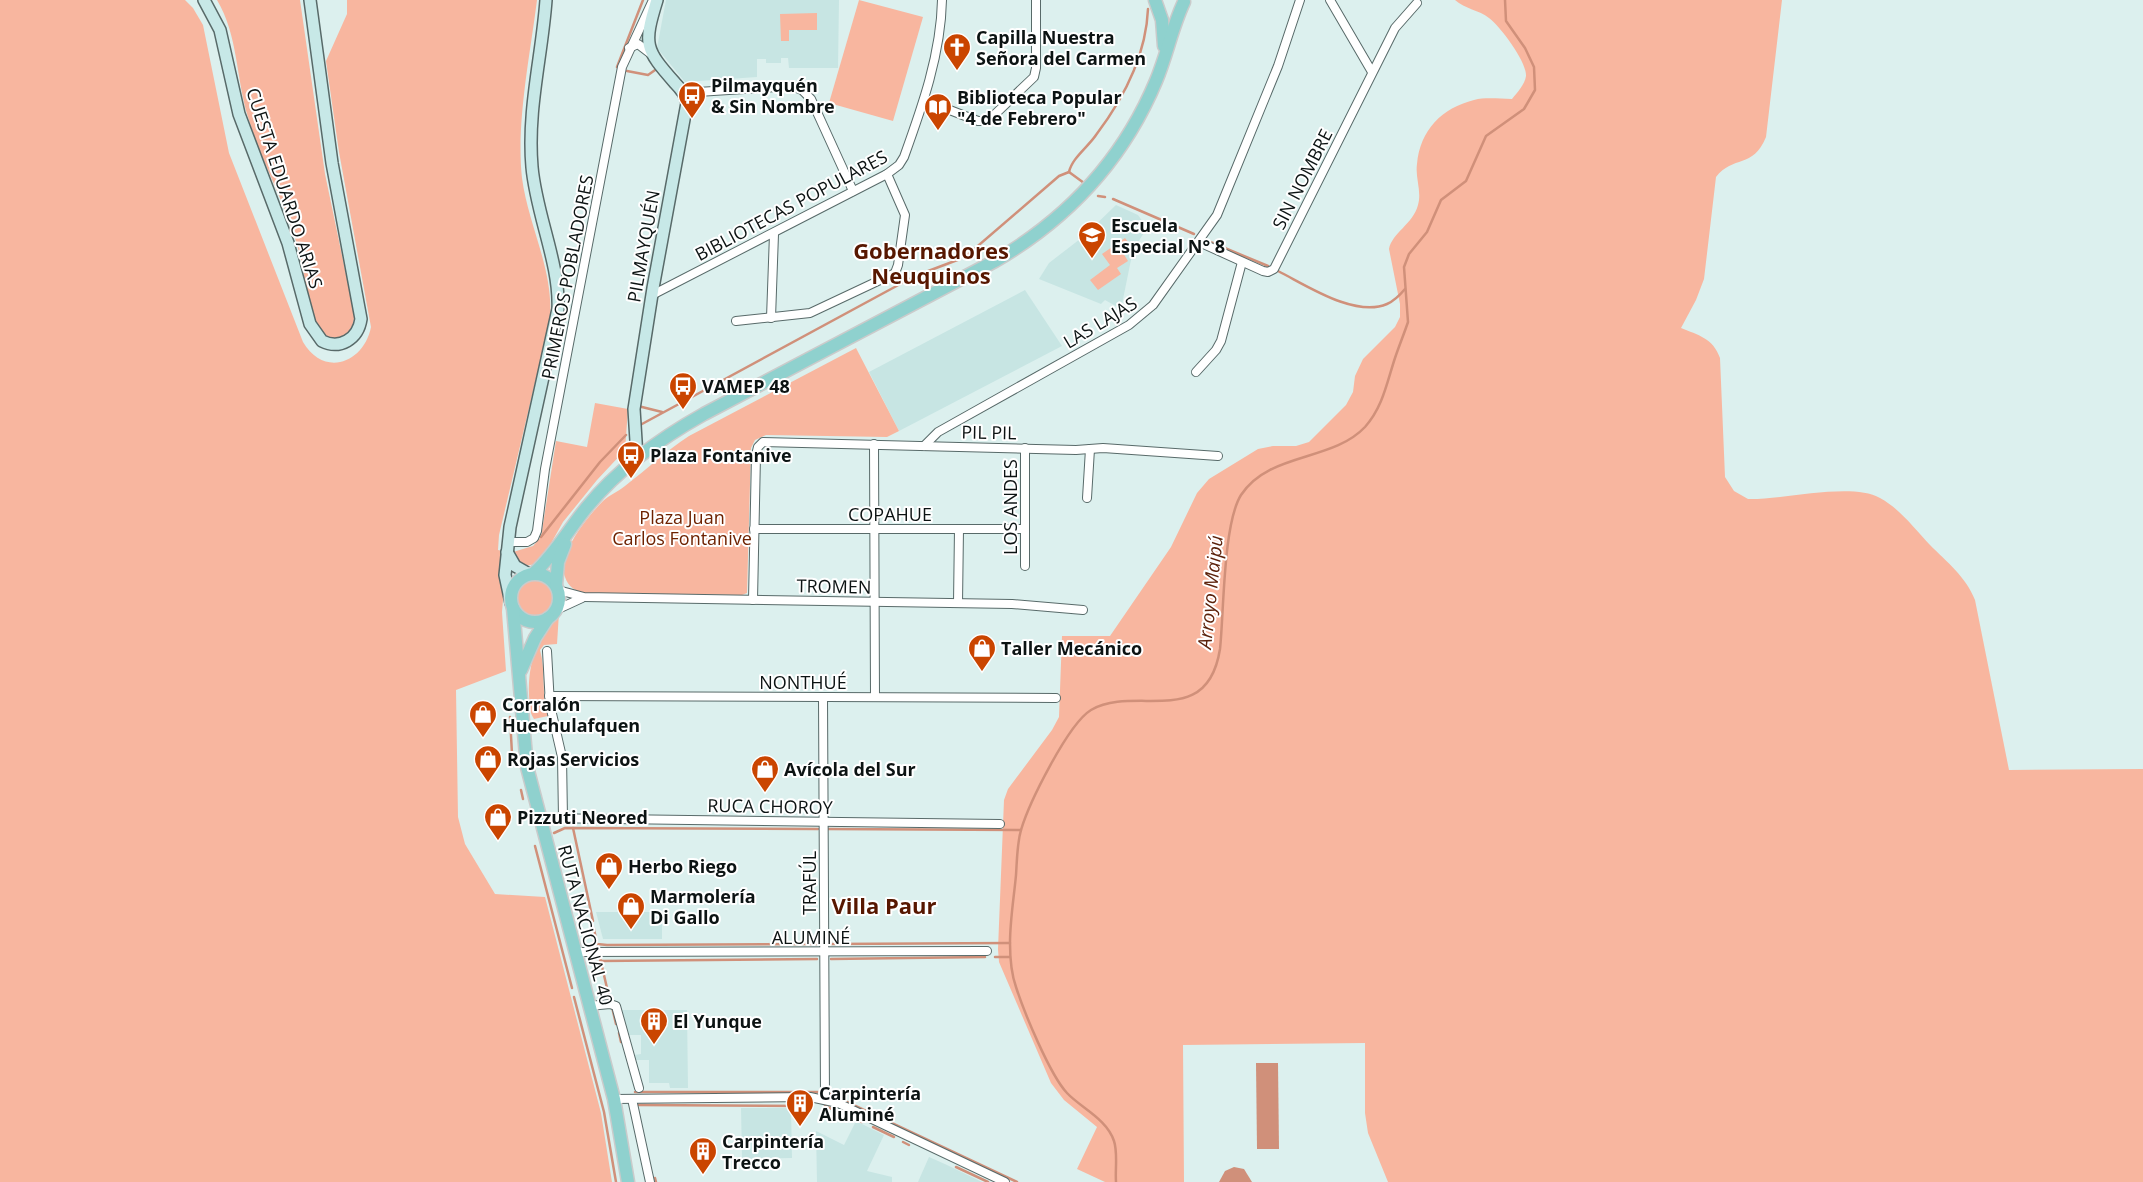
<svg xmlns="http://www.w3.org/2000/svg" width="2143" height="1182" font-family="'Open Sans',sans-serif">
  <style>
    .built { fill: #c7e5e3 }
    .green { fill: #f8b69f }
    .water { fill: #d0907a }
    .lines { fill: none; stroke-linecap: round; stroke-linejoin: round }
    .stream { stroke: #d0907a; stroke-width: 2.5 }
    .street-casing { stroke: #586a69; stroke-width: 10 }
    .secondary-casing { stroke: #586a69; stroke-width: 14 }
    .primary-casing { stroke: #cacbcb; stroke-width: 15 }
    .street { stroke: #fff; stroke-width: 8 }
    .secondary { stroke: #c7e8e7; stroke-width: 11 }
    .primary { stroke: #8fd1ce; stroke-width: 12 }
    .labels { text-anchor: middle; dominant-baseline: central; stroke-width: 4; stroke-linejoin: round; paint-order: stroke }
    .poi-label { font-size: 18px; font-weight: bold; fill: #0c1313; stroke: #fff; text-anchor: start }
    .street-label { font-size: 18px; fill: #0c1313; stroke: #fff }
    .park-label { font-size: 18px; fill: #6e2201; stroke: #fff }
    .water-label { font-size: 19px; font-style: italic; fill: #5c220b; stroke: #fff }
    .district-label { font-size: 22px; font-weight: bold; fill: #571700; stroke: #fff }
  </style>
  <rect width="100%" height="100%" fill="#dcf0ee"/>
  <!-- built -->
  <g class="built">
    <polygon points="666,0 839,0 838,68 789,68 788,58 781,58 781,63 766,63 766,59 757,59 757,77 685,82 657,48"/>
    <polygon points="1116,205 1138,215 1147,228 1133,250 1121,309 1105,300 1101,304 1039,279 1049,263 1084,236"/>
    <polygon points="1025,290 1062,346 899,431 869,372"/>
    <polygon points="596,912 662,912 662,939 603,939"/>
    <polygon points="622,1010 687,1010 688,1088 670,1088 669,1083 649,1083 649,1060 636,1060 634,1055 641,1054 641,1035 629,1035"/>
    <polygon points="741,1108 791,1108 792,1158 742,1159"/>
    <polygon points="856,1121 884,1135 867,1171 892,1177 892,1182 817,1182 816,1131 844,1145"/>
    <polygon points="929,1157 947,1165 982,1182 918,1182"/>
  </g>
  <!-- green -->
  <g class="green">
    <path d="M0 0H185L193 8 203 25 229 153 303 342C324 378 364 363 371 327L339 152 326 61 347 14V0H537C530 56 516 123 522 178 528 225 554 270 550 319L499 535 498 550 507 552 502 612 506 671 456 690 458 817 465 844 495 894 545 897 601 1113 612 1182H0Z"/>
    <path d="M217 0H300L325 174 354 313C356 334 333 350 320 329 307 308 305 272 298 248 286 203 261 162 248 117 236 78 238 35 217 0Z"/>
    <polygon points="859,0 923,17 893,121 829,103"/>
    <path d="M1455 0H1782L1766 137C1753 169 1733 155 1716 177L1704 279 1696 300 1681 328C1698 335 1713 338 1720 358L1725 477 1734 491 1748 499C1783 500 1851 482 1880 498 1899 508 1915 529 1930 545 1947 562 1966 577 1975 600L2009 770 2143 769V1182H1388L1368 1133 1365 1113V1043L1183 1045 1184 1182H1105L1077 1169 1097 1127 1064 1100 1051 1083 999 962 998 949 1004 800 1008 789 1052 730 1059 717 1062 636H1110L1171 547 1197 493 1209 479 1258 449 1273 446H1296L1309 442 1346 405 1353 392 1355 376 1363 359 1395 327 1400 317V304L1389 249C1392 233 1413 224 1418 205 1422 191 1415 178 1417 164 1420 130 1442 108 1474 100 1486 97 1499 99 1512 99 1517 93 1525 84 1526 76 1527 62 1500 26 1489 18 1479 10 1465 9 1455 0Z"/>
    <polygon points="817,13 817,30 789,30 789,41 781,41 780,14"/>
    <polygon points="1125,238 1132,247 1123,253 1128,261 1117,268 1121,274 1098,290 1090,280 1110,265 1102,254"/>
    <path d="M856 348 899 431 887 437 766 435 755 440 751 448 747 593 742 595 585 593C575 592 568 586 565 577 556 555 588 516 603 501 609 495 618 492 625 486 647 469 666 451 689 436Z"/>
    <polygon points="595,403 628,409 625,450 597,480 563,522 545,554 535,564 526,566 518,561 513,552 533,546 541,537 556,441 587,447"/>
    <circle cx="535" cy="598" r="18"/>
    <path d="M559 613 557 644 544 645 540 650C546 671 541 694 548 716L534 719C529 712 530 705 529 696 528 660 537 641 559 613Z"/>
  </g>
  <!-- water -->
  <g class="water">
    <polygon points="1256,1063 1278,1063 1279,1149 1257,1149"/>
    <polygon points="1234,1167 1244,1169 1252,1182 1219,1182 1225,1171"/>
  </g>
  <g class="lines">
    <!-- stream -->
    <g class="stream">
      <polyline points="617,67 643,0"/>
      <polyline points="627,71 648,75 658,68"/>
      <path d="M1069 172C1072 158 1088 147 1096 135 1124 98 1146 56 1148 9"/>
      <polyline points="1069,172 1084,183"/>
      <polyline points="1098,196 1105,197"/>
      <polyline points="1113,199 1194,234"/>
      <polyline points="1208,241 1268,266"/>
      <polyline points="965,257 1059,176 1069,172"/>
      <path d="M1278 271C1306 285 1355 318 1387 304 1394 301 1400 295 1405 289"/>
      <polyline points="638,406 662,412"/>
      <polyline points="642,424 915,276 960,259"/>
      <polyline points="541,537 600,462 626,435"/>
      <polyline points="510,717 512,754"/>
      <polyline points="521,790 523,799"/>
      <polyline points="573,828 593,921"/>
      <polyline points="828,829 1021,830"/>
      <polyline points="554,833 565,828 818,829"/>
      <polyline points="535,846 572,988"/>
      <polyline points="594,929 597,944 607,945 818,944"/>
      <polyline points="830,944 1010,943"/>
      <polyline points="995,957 1010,957"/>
      <polyline points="600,958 610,1001"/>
      <polyline points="831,959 985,957"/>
      <polyline points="600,961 817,959"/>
      <polyline points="574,997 604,1112 616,1182"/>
      <polyline points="612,1007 616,1024"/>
      <polyline points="619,1033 621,1042"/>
      <polyline points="635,1092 819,1092"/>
      <polyline points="830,1094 1017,1182"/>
      <polyline points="638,1105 805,1106"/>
      <polyline points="825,1106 862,1122"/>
      <polyline points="873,1127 894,1137"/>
      <polyline points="903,1142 909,1145"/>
      <polyline points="956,1167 988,1182"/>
      <polyline points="655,1178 656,1182"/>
      <path d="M1116 1182C1115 1169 1118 1153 1114 1141 1107 1119 1081 1108 1067 1093 1050 1075 1024 1012 1016 987 1011 973 1010 957 1010 943 1010 920 1014 897 1016 875 1017 860 1017 844 1021 830 1029 803 1068 724 1091 710 1136 684 1207 731 1220 649 1224 612 1223 524 1241 495 1269 452 1332 462 1365 427 1383 407 1387 382 1395 358 1399 346 1404 334 1408 322L1404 267 1409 254 1427 232 1441 200 1466 181 1486 136 1524 109 1535 90 1534 67 1525 48 1506 21 1505 0"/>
    </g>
    <!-- street casing -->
    <g class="street-casing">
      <g id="street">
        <polyline points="1330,0 1372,72"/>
        <polyline points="629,48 638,44 651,54"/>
        <polyline points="686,97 698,92 792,86 802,90 811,99 853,191"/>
        <polyline points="924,100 978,121 985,121 992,117 1034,77 1036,68 1036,0"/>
        <polyline points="1199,242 1263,271 1268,272 1274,269 1395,28 1417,3"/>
        <path d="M652 295 887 174 899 165 904 157C922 107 941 54 942 0"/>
        <polyline points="771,318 774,234"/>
        <polyline points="736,321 810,313 895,273 898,265 905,215 887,174"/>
        <polyline points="1196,372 1216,350 1221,341 1242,262"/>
        <polyline points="874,444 875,697"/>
        <polyline points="924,446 938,432 1129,325 1153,305 1217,215 1278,66 1300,0"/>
        <polyline points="1025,448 1025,566"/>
        <polyline points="1087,498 1090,449"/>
        <polyline points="754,529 1025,529"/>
        <polyline points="508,542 527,542 534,538 537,531 545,469 622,67 653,0"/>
        <polyline points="558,590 584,597 1012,604 1083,610"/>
        <polyline points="753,600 756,455 758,447 763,442 1076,450 1103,448 1218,456"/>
        <polyline points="958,603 959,529"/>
        <polyline points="556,610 582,598"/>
        <polyline points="547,651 550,705 562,757 563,818"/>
        <polyline points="549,696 1056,698"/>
        <polyline points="823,697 825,1099"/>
        <polyline points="539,818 1000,824"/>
        <polyline points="575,952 987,951"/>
        <polyline points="589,1006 610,1004 616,1006 639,1088"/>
        <polyline points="614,1099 810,1097 838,1103 1005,1182"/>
        <polyline points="632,1099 650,1182"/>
      </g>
    </g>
    <!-- secondary casing -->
    <g class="secondary-casing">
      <g id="secondary">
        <path d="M204 0 220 30 239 114 288 243 310 324 322 341C340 350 358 339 361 319L332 163 310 0"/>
        <path d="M637 457 634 409 653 288 687 103C686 95 681 89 675 83 645 49 643 45 657 0"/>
        <polyline points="507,552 515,566 529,574"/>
        <path d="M511 603 505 575 510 527 558 309C560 264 536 214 532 167 527 110 542 56 546 0"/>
      </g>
    </g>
    <!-- primary casing -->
    <g class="primary-casing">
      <g id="primary">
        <polyline points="1155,0 1162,20 1164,46"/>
        <path d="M534 573C555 554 569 529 587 507 619 468 659 439 704 414L995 261C1069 218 1123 160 1156 81 1167 55 1172 27 1184 2"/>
        <circle cx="535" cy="598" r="24"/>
        <polyline points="556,585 558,562 565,544"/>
        <polyline points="513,608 527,767 614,1099 628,1182"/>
        <polyline points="521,670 535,638 548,618"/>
      </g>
    </g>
    <!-- street -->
    <use href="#street" class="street"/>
    <!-- secondary -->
    <use href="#secondary" class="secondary"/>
    <!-- primary -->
    <use href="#primary" class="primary"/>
  </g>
  <!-- icons -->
  <defs>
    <g id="church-pin" transform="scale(1.4375)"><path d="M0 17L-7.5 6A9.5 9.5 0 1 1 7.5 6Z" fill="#ca4500" stroke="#fff"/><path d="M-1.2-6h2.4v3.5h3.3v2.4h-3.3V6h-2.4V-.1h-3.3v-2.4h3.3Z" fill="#fff"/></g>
    <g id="bus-pin" transform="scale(1.4375)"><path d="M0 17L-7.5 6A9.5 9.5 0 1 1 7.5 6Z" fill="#ca4500" stroke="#fff"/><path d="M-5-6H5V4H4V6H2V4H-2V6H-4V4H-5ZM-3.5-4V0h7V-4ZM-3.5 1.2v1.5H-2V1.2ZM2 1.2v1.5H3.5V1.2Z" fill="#fff"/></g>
    <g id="library-pin" transform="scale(1.4375)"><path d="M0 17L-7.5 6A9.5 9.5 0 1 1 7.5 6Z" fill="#ca4500" stroke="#fff"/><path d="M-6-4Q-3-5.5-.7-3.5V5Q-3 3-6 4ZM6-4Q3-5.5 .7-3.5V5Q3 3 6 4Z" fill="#fff"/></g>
    <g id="school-pin" transform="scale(1.4375)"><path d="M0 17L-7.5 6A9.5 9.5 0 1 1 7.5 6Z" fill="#ca4500" stroke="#fff"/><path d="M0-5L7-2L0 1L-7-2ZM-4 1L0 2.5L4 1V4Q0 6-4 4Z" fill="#fff"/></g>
    <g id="shop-pin" transform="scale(1.4375)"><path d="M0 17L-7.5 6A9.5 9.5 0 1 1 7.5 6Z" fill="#ca4500" stroke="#fff"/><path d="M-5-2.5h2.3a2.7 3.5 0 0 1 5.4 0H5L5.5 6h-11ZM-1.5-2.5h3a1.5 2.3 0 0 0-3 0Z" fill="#fff"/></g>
    <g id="building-pin" transform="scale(1.4375)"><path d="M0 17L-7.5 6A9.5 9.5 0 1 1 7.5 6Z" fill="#ca4500" stroke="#fff"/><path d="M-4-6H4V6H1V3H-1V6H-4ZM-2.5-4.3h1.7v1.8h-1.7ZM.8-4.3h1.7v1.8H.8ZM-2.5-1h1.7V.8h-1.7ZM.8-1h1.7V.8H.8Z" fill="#fff"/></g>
  </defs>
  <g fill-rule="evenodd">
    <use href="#church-pin" x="957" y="47"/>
    <use href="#bus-pin" x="692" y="95"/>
    <use href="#library-pin" x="938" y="107"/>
    <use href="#school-pin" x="1092" y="235"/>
    <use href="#bus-pin" x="683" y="386"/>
    <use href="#bus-pin" x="631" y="455"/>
    <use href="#shop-pin" x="982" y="648"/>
    <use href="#shop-pin" x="483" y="714"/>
    <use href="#shop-pin" x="488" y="759"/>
    <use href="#shop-pin" x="765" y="769"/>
    <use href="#shop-pin" x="498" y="817"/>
    <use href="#shop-pin" x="609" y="866"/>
    <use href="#shop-pin" x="631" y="906"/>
    <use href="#building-pin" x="654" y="1021"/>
    <use href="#building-pin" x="800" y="1103"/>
    <use href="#building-pin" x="703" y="1151"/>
  </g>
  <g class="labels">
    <!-- poi labels -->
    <g class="poi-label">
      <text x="976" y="37">Capilla Nuestra<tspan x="976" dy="21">Señora del Carmen</tspan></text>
      <text x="711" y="85">Pilmayquén<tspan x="711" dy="21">&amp; Sin Nombre</tspan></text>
      <text x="957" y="97">Biblioteca Popular<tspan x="957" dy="21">"4 de Febrero"</tspan></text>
      <text x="1111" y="225">Escuela<tspan x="1111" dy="21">Especial N° 8</tspan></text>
      <text x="702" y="386">VAMEP 48</text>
      <text x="650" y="455">Plaza Fontanive</text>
      <text x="1001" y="648">Taller Mecánico</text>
      <text x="502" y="704">Corralón<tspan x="502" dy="21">Huechulafquen</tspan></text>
      <text x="507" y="759">Rojas Servicios</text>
      <text x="784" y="769">Avícola del Sur</text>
      <text x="517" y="817">Pizzuti Neored</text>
      <text x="628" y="866">Herbo Riego</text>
      <text x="650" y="896">Marmolería<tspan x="650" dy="21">Di Gallo</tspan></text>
      <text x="673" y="1021">El Yunque</text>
      <text x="819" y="1093">Carpintería<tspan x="819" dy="21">Aluminé</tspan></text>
      <text x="722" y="1141">Carpintería<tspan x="722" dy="21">Trecco</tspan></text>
    </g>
    <!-- street labels -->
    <g class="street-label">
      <text transform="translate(1302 179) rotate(-63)">SIN NOMBRE</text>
      <text transform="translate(285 188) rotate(72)">CUESTA EDUARDO ARIAS</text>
      <text transform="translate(791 205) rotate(-28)">BIBLIOTECAS POPULARES</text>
      <text transform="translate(643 246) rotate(-80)">PILMAYQUÉN</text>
      <text transform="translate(567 277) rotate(-79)">PRIMEROS POBLADORES</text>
      <text transform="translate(1100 322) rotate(-31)">LAS LAJAS</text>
      <text transform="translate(989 432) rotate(1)">PIL PIL</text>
      <text transform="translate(1010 507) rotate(-90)">LOS ANDES</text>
      <text x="890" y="514">COPAHUE</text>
      <text transform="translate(834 586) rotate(1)">TROMEN</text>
      <text x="803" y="682">NONTHUÉ</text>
      <text transform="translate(770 806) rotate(1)">RUCA CHOROY</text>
      <text transform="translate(809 883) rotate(-90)">TRAFÚL</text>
      <text transform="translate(586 925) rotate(75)">RUTA NACIONAL 40</text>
      <text x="811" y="937">ALUMINÉ</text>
    </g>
    <!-- park labels -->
    <g class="park-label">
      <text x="682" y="517">Plaza Juan<tspan x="682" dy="21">Carlos Fontanive</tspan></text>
    </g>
    <!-- water labels -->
    <g class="water-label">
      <text transform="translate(1210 592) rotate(-84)">Arroyo Maipú</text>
    </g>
    <!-- district labels -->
    <g class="district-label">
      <text x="931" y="250">Gobernadores<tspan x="931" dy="25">Neuquinos</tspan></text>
      <text x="884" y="905">Villa Paur</text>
    </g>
  </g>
</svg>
